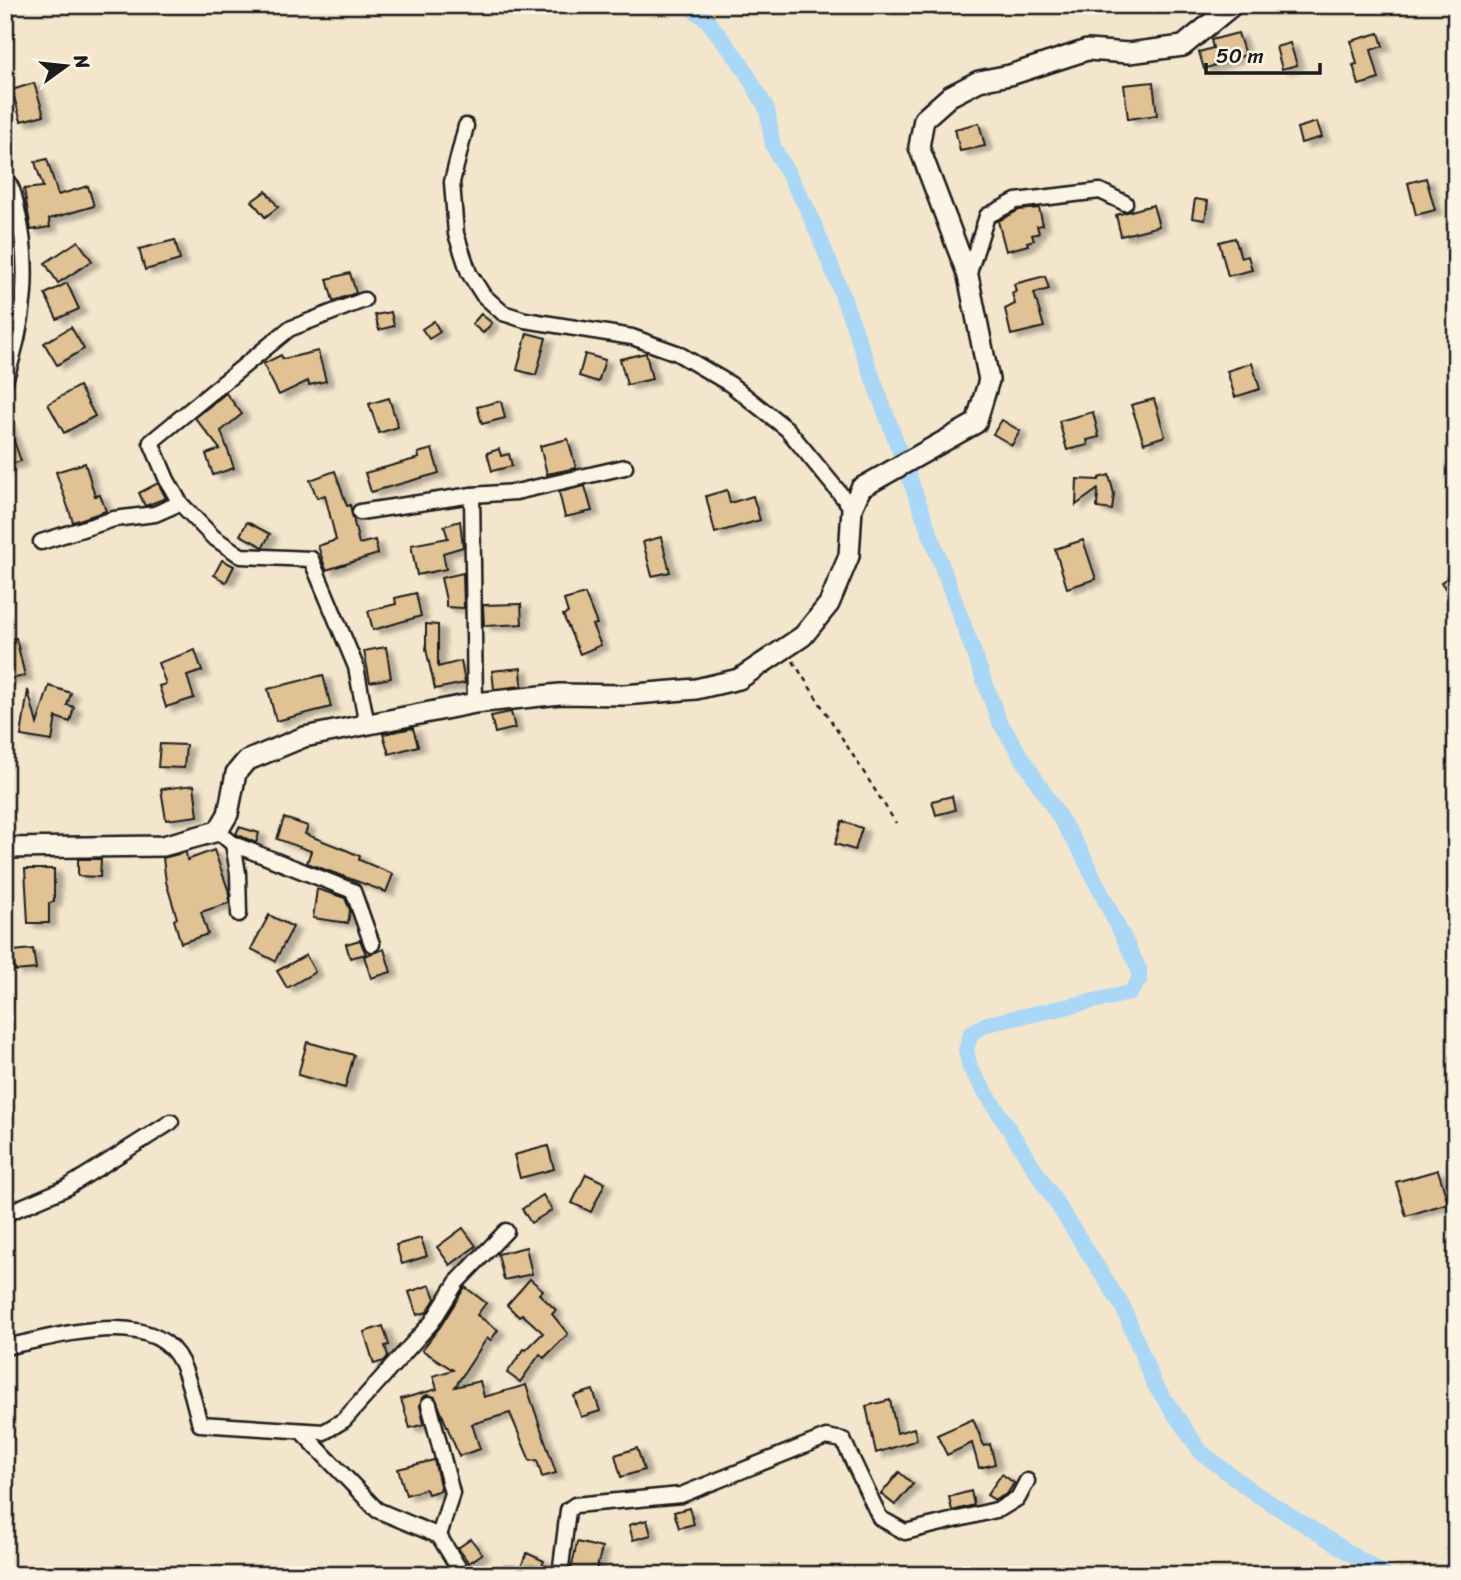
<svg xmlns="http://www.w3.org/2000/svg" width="1461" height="1580" font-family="Sriracha,sans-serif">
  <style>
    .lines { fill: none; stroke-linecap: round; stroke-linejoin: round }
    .canal { stroke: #aad7f6; stroke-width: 16 }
    .building { fill: #e0c294; stroke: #1c1c1c; stroke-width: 2; filter: url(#shadow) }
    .street-casing { stroke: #1c1c1c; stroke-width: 19 }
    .secondary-casing { stroke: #1c1c1c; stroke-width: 24 }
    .path { stroke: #1c1c1c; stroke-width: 2.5; stroke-dasharray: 5 5; stroke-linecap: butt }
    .street { stroke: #fcf5e5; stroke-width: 14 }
    .secondary { stroke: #fcf5e5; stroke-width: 19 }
  </style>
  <defs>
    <filter id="shadow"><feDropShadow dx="7" dy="4" stdDeviation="2" flood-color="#0004"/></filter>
  </defs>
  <rect width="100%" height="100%" fill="#f4e6cd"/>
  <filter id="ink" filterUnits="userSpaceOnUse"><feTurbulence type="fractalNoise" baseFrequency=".0143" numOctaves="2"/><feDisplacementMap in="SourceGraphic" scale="14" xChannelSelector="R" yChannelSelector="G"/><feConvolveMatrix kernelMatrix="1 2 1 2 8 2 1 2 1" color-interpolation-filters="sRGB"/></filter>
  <g filter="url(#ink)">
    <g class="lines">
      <!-- canal -->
      <polyline class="canal" points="687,5 707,20 740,62 767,109 773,146 808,210 834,273 999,721 1080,850 1139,969 1139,980 1130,993 987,1024 971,1033 966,1050 970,1068 1123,1307 1154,1384 1201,1452 1253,1492 1385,1575"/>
    </g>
    <!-- building -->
    <g class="building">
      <polygon points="1238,33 1245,55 1204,69 1199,52 1213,48 1211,40"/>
      <polygon points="1379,33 1383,46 1371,50 1379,79 1359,85 1353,65 1357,64 1351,41"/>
      <polygon points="1290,43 1297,65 1282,69 1276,47"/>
      <polygon points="1153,82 1157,115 1128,119 1124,85"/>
      <polygon points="34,83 44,115 21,121 12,90"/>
      <polygon points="1317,122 1322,137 1301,143 1297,128"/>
      <polygon points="979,123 985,146 960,151 955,129"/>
      <polygon points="47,159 58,195 88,186 94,206 49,219 50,227 31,230 24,189 43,187 35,162"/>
      <polygon points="1426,178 1435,210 1416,215 1408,183"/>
      <polygon points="266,191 278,207 265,217 252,201"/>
      <polygon points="1195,199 1208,201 1205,220 1192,218"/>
      <polygon points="1153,205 1159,226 1121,236 1116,215"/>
      <polygon points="1039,208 1043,225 1037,226 1039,233 1032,235 1034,240 1027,242 1028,245 1006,251 998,221 1019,210"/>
      <polygon points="1235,238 1241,258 1248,256 1252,270 1228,276 1219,242"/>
      <polygon points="175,240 180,260 145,270 139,249"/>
      <polygon points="78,241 92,261 58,283 45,263"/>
      <polygon points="350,273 356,293 333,301 327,279"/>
      <polygon points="1045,276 1049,289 1034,293 1044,327 1011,335 1005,309 1015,304 1012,293 1016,292 1014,284"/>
      <polygon points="67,283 79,309 57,319 45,294"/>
      <polygon points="391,312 394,326 379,330 375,315"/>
      <polygon points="481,314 492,323 483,333 472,324"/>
      <polygon points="434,321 440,332 429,339 422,329"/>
      <polygon points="71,327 84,349 57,365 44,343"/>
      <polygon points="527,333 546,338 536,375 517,370"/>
      <polygon points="318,351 326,381 309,385 308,381 279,395 263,364 281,355 283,359"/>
      <polygon points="646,353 652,379 627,385 620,359"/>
      <polygon points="585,354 605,360 598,382 579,376"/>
      <polygon points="1252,363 1260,389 1235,397 1227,371"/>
      <polygon points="79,386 95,416 64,433 48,404"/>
      <polygon points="226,393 242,414 221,431 234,468 213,475 206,454 220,449 195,418"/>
      <polygon points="389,398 398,427 379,433 369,404"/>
      <polygon points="1154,399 1165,436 1144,443 1131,405"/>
      <polygon points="501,401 505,418 482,424 477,407"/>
      <polygon points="1093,412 1099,437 1087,440 1088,445 1067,450 1059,421"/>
      <polygon points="1002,420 1020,431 1012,445 993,434"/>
      <polygon points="5,422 7,422 21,461 5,466"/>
      <polygon points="568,439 576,468 547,474 540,446"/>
      <polygon points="432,449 439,473 371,492 365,473 419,458 418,453"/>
      <polygon points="499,449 501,456 509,454 512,466 492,471 487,453"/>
      <polygon points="85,463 95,496 100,495 106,511 73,522 56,472"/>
      <polygon points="335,471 347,506 350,505 359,544 375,540 378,554 326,570 318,546 336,540 325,495 317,498 310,480"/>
      <polygon points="1109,475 1114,494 1112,510 1097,508 1098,489 1076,505 1077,479 1099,480 1099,478"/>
      <polygon points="158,483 166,498 145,506 139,493"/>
      <polygon points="585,486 592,511 565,517 559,492"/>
      <polygon points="727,490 730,503 753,496 760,520 715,533 706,496"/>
      <polygon points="460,521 463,547 443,553 446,569 417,575 411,545 448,538 444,526"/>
      <polygon points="247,522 270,534 263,547 240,535"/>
      <polygon points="661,537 670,572 652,576 643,542"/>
      <polygon points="1083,540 1096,579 1067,588 1055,549"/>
      <polygon points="222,560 234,566 226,582 214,575"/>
      <polygon points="463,573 464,608 446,607 446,600 441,578"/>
      <polygon points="1456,573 1456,605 1441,582"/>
      <polygon points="416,593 421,616 373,630 368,611 396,604 395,598"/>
      <polygon points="585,594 597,624 592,625 601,645 580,654 563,615 568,613 564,600"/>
      <polygon points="521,604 522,624 484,626 483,605"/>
      <polygon points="426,624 438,625 438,667 461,661 465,683 435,689 426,649"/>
      <polygon points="16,638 25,676 5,680 5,640"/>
      <polygon points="386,647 391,678 370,682 364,651"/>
      <polygon points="195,650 202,671 187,676 194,698 166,707 159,686 166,684 158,663"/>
      <polygon points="521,668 522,686 494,689 492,671"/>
      <polygon points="323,675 331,707 276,721 268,689"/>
      <polygon points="49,686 71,693 67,705 74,707 70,722 56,717 52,741 21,736 28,690 37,724"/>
      <polygon points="511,712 515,728 495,733 491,716"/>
      <polygon points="413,728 418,746 389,754 383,734"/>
      <polygon points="160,744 186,745 184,768 158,767"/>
      <polygon points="194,785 198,816 166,820 161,789"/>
      <polygon points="952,796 955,810 936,815 932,801"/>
      <polygon points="284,818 308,826 305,834 346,850 360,856 359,860 393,874 386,892 307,863 311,851 277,839"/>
      <polygon points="842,821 862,828 855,850 835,844"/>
      <polygon points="239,827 259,833 256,843 236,834"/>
      <polygon points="214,850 229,892 229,903 201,912 208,934 181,943 174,920 177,918 166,882 163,858 186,852 187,860"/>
      <polygon points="78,859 101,859 100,877 78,876"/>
      <polygon points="25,869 54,869 54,902 49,903 49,923 28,923"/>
      <polygon points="317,889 345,898 350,910 348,923 313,918"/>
      <polygon points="269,915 293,927 275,961 251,949"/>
      <polygon points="360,940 366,954 350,958 346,944"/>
      <polygon points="33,949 36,969 15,971 13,951"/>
      <polygon points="384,949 391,972 371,978 364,956"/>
      <polygon points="306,955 315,972 287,988 277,971"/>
      <polygon points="307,1042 354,1055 345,1088 298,1075"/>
      <polygon points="548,1146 554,1169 520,1178 514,1155"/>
      <polygon points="1438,1170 1448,1203 1406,1216 1396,1182"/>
      <polygon points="586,1174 605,1183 591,1212 572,1203"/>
      <polygon points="543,1195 552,1210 531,1223 522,1209"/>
      <polygon points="463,1228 476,1246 450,1265 437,1247"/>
      <polygon points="421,1238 427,1256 402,1264 396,1245"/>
      <polygon points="526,1247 532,1274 504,1280 498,1254"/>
      <polygon points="530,1279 543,1290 539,1294 556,1310 552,1314 568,1334 544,1358 540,1354 520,1382 507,1373 524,1349 526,1350 543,1333 522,1314 519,1317 507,1305"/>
      <polygon points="430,1285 435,1299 427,1312 417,1315 409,1292"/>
      <polygon points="465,1287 486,1303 477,1315 498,1330 491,1340 487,1338 455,1387 480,1381 484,1397 526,1385 556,1473 542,1477 537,1460 530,1461 510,1413 472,1424 480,1449 459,1456 435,1397 427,1395 422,1398 420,1406 424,1424 410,1428 401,1399 437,1389 433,1376 453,1370 422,1350 440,1327"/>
      <polygon points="383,1326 389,1345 385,1346 388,1356 384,1361 374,1364 364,1332"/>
      <polygon points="593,1390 600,1411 581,1417 574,1396"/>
      <polygon points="890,1400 897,1433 914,1428 917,1440 876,1453 866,1406"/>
      <polygon points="973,1419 984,1446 990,1444 995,1464 979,1468 972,1443 947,1455 937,1435"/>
      <polygon points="637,1448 644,1470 621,1477 615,1455"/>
      <polygon points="434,1460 441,1490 428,1494 426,1489 406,1495 398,1469"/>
      <polygon points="899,1472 913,1484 895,1505 881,1494"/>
      <polygon points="1002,1474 1014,1483 1007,1494 995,1500 987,1495"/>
      <polygon points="971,1491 974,1505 952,1511 949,1497"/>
      <polygon points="689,1508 694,1524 679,1528 674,1512"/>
      <polygon points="647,1520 651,1535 633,1540 629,1525"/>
      <polygon points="471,1539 482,1554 469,1563 458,1548"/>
      <polygon points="577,1542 602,1548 595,1575 570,1575"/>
      <polygon points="527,1553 544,1561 538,1575 517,1575"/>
    </g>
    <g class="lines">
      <!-- street casing -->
      <g class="street-casing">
        <g id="street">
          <polyline points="466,126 452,182 456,234 469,273 483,295 503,313 525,320 632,337 677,353 730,384 787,429 852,508"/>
          <path d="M5 178C14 189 15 200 18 214 31 271 24 325 5 381"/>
          <polyline points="968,276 987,216 1016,201 1100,191 1125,203"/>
          <polyline points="364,300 289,329 151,442 167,480 180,503 213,537 241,556 311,559 356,667 367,725"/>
          <polyline points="472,495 475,703"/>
          <polyline points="360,512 472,495 516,492 625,467"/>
          <polyline points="41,542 114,519 155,514 180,503"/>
          <polyline points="218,831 233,844 353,891 372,944"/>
          <polyline points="233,844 238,873 239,914"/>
          <polyline points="5,1214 66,1188 171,1122"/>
          <path d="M5 1347C53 1338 153 1304 181 1362 190 1381 194 1404 200 1424L324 1432 344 1420 432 1322 457 1282 506 1231"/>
          <polyline points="429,1404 452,1493 439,1536"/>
          <polyline points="301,1431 377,1510 439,1536 463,1575"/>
          <polyline points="560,1575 568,1510 575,1505 681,1495 826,1437 843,1440 880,1518 905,1532 1000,1509 1018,1498 1027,1481"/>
        </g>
      </g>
      <!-- secondary casing -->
      <g class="secondary-casing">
        <polyline id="secondary" points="5,848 163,846 218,831 228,814 236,773 246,761 304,737 475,703 560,694 624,695 696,689 739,679 803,636 829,604 849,556 852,508 861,488 976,423 989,380 968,276 919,147 924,119 950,96 979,81 1010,75 1087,50 1129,53 1183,46 1233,5"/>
      </g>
      <!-- path -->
      <polyline class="path" points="793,661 896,823"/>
      <!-- street -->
      <use href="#street" class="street"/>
      <!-- secondary -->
      <use href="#secondary" class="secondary"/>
    </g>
  </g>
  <!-- margin -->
  <rect width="1461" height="1580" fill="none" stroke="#fcf5e5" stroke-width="28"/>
  <rect x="14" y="14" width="1433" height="1552" fill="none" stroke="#1c1c1c" stroke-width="2.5" filter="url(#ink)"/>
  <!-- north arrow -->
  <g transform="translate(66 66) rotate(75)" stroke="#fcf5e5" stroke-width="5" paint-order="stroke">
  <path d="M0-5L12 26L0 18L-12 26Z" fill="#1c1c1c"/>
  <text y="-10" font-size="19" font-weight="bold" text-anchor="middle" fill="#1c1c1c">N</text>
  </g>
  <!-- scale -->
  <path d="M1206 63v10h114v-10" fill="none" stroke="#1c1c1c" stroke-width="3.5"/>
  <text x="1216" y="63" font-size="21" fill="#1c1c1c" stroke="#fcf5e5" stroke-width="5" paint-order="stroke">50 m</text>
</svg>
